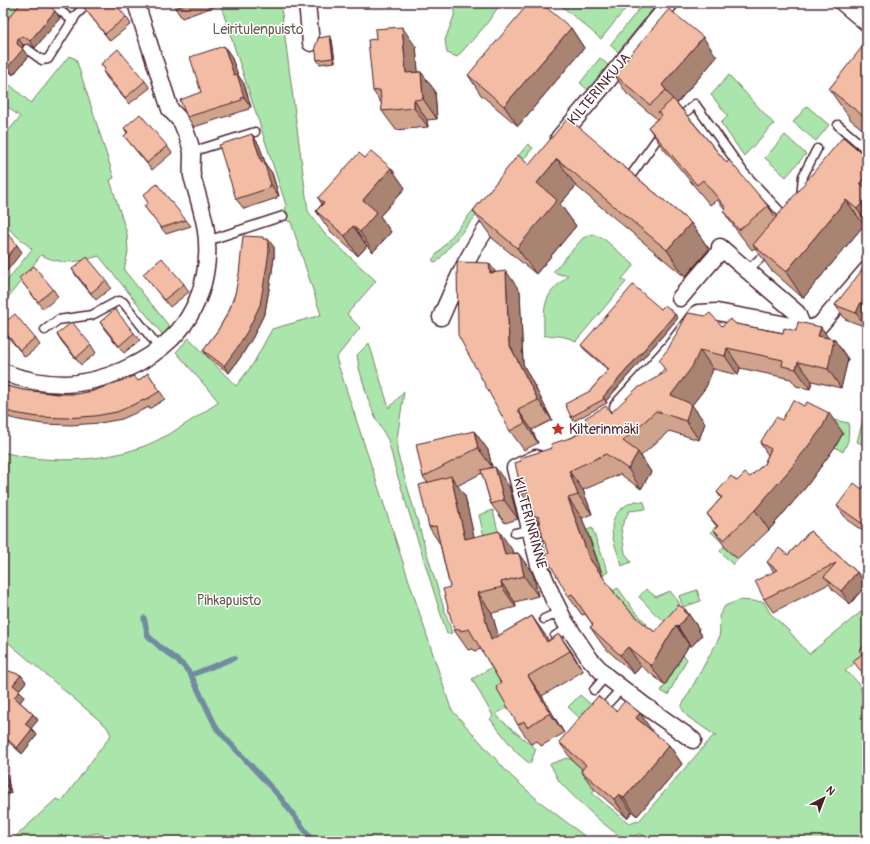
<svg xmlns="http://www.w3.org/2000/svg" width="870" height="844" font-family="Pangolin,sans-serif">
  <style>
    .green { fill: #aae5ab; stroke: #7a826b }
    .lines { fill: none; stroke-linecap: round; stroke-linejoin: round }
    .stream { stroke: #718b9f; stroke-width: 5.5 }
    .service-casing { stroke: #4a1f2b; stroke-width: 11 }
    .minor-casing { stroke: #4a1f2b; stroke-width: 19 }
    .service { stroke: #fff; stroke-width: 8 }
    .minor { stroke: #fff; stroke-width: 16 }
    .wall { fill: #d0a38d; stroke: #4a1f2b }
    .shaded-wall { fill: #a98473; stroke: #4a1f2b }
    .building { fill: #f2bda4; stroke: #4a1f2b }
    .labels { text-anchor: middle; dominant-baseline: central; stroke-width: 3; stroke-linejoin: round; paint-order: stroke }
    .park-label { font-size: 14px; fill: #675a51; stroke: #fff }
    .street-label { font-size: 14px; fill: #4a1f2b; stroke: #fff }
    .poi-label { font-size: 14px; fill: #4a1f2b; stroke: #fff; text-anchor: start }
  </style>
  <rect width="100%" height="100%" fill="#fff"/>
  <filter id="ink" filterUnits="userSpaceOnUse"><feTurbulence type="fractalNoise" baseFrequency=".025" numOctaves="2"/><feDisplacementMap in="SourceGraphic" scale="8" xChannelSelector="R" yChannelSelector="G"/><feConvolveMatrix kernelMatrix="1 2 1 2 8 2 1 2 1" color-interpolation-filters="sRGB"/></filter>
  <g filter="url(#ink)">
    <!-- green -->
    <g class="green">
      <polygon points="3,3 27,3 3,32"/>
      <path d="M220 3H295L296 5 281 7 308 211 324 233 376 281 347 314 360 328 336 358 451 709 510 775 539 801 591 841H114L98 833 60 841H11L56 799 62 801 111 735 107 727 3 638V452C50 465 112 462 156 441 178 430 198 416 219 402L176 352 189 338 236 386 253 364 272 329 321 315 291 222 285 220 286 205Z"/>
      <polygon points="455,3 501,3 485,26 457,57 447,53 445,40 454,16"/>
      <polygon points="558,3 630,3 601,39"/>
      <polygon points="644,3 654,3 656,5 618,52 610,45"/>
      <path d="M69 56 76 59 114 178 110 180 127 234 128 252 124 270 170 327 173 338 160 349 162 334 99 256C76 263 62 265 41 255L3 304V286L32 249 3 224V137L20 117 3 103V79L31 103Z"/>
      <polygon points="600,58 608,65 588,90 580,83"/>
      <polygon points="729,75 774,124 744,156 721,123 728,116 711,95"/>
      <polygon points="807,106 829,125 816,141 793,122"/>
      <polygon points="785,135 806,154 786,177 765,158"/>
      <polygon points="528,144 533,148 436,263 432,260"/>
      <path d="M593 234 604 239 634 265 622 279 626 282 576 341C565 336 556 335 544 336 544 321 542 303 552 291 557 285 563 281 568 275H562L553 272 583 238Z"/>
      <polygon points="369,343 389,408 404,392 397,439 397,452 434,577 452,633 447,634 396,471 388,440 376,419 368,399 359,368 357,355"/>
      <polygon points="867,406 867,446 857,442"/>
      <polygon points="806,415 849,423 848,441 843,452 835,447 843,433"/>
      <path d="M635 501 644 502 646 509 629 511 621 528 625 553 631 562 622 566C613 539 600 515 635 501Z"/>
      <polygon points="493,510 500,540 486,545 479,515"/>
      <polygon points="715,527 721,533 728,550 738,559 733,565 720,551 725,545 711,532"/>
      <polygon points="592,528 608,572 603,575 587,530"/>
      <polygon points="618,588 633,609 647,624 642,629 613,591"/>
      <path d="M646 589 656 597 670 591 678 601 681 608 671 623C656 619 650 607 639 597Z"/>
      <polygon points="697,590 701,601 683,607 679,596"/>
      <path d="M740 600 764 602 770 613 788 630 809 654 867 607V653L845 671C860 680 865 694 864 710L867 711V841H648L640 833C635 837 630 841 624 838 611 833 568 792 559 781 556 776 553 769 550 764L567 758 572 760 599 783 592 793 630 824 637 821 638 822 713 736H716L688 717 681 707 719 638 720 629 719 616 725 606Z"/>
      <polygon points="682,654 687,659 668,695 661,691 680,660"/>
      <polygon points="494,666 515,703 496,714 500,719 536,749 530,764 517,753 490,719 493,716 472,679"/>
      <polygon points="580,695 596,709 584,722 568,707"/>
    </g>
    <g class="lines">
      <!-- stream -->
      <g class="stream">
        <polyline points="144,618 148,636 160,647 183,665 191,675 217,729 280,797 313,841"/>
        <polyline points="191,675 234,658"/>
      </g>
      <!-- service casing -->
      <g class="service-casing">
        <g id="service">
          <polyline points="51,3 73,21"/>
          <polyline points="27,49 42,60 48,59 76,15 84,7 91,3"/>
          <polyline points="677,120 695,104 744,173 788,220"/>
          <polyline points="838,125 867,150"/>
          <polyline points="191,152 255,132"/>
          <polyline points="632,174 659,136 664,132"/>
          <polyline points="801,197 803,176 817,149"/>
          <polyline points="207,241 283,216"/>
          <polyline points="748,270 769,250"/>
          <polyline points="45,330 58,320 92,315 118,301 123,302 160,349"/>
          <polyline points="515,533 530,530"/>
          <polyline points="544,619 560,612"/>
          <polyline points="555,636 569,628"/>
          <polyline points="594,690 606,676"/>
          <polyline points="609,702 622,688"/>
        </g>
      </g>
      <!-- minor casing -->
      <g class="minor-casing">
        <g id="minor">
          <polyline points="307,3 311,43"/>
          <polyline points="843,3 867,23"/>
          <polyline points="559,138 608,80 670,3"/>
          <polyline points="720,247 797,313 803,328"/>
          <polyline points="680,298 722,249"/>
          <path d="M441 317C457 280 473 243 499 212"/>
          <path d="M3 372C23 380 44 384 65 384 102 383 146 364 172 338 189 322 201 297 205 274 212 237 202 211 192 176 191 169 192 162 192 155 192 148 185 130 182 123 179 118 174 114 170 109L136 3"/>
          <polyline points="618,407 670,350 698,313 717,312 803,328 812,328 820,325 867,270"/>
          <polyline points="536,458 515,468 539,565 553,598 565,622 590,659 606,676 645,706 693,740"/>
        </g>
      </g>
      <!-- service -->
      <use href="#service" class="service"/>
      <!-- minor -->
      <use href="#minor" class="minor"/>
    </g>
    <!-- wall -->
    <g class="wall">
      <polygon points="60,3 73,3 67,9"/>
      <polygon points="173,3 215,3 216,6 182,18 175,8"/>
      <polygon points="82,5 126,17 131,24 110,41"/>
      <polygon points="60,18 35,48 28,44 23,45 22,49 28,57 13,75 3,66 3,25"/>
      <polygon points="571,28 584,48 518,126 481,95 468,75"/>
      <polygon points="330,36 332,40 335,62 320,64 317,60 317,43"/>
      <polygon points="867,43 867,133 851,120 829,89"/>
      <polygon points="224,46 231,56 238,75 244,84 251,107 248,108 249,109 194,127 187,117 201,92"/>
      <polygon points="416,47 418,72 421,72 435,91 437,119 427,120 428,127 396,130 382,111 382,104 373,91"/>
      <polygon points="717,57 677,103 727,163 768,206 776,218 863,154 867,148 867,228 864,225 803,298 771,270 755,248 752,250 737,231 723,211 725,209 717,200 710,205 662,147 648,127 657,119 627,94 614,74"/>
      <polygon points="101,64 145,81 150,88 129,104 107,78 103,71 105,69"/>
      <polygon points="124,128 167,146 172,153 152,170 129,142 124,136 127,133"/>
      <polygon points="252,134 259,145 266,165 272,173 279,196 276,197 277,198 244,209 236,199"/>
      <polygon points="605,149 610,155 691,223 709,249 685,277 576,186 560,204 576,226 536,274 492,238 473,211 529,165"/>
      <polygon points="365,158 391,168 405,188 380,216 391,232 373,252 367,246 358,256 330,231 316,211 322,204 318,198"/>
      <polygon points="144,206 186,220 191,226 166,234"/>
      <polygon points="264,239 274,247 274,257 272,272 265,312 253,337 242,355 229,373 208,357 203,350 218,330 229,311 235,294"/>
      <polygon points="867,266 867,325 866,327 845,319 835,305"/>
      <polygon points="72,269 106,280 111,288 96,300 77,277"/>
      <polygon points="496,272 520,291 523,364 552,420 532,430 538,443 524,450 510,431"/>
      <polygon points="143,274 184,284 189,292 170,307"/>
      <polygon points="19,278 53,289 58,297 43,309"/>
      <polygon points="661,309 678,318 606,401 607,403 574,421 571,417 590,391 608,370 584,349 581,345"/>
      <polygon points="100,322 134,333 140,340 124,353 105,330"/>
      <polygon points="3,324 35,338 40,345 25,357 3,331"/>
      <polygon points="736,324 783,333 821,327 828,338 834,339 848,359 841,388 812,381 810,389 796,386 791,379 740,368 738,375 713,369 706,387 692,405 705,423 699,440 669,431 641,456 651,472 641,489 620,474 583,490 592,514 582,518 602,576 616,595 629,610 643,623 655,632 685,609 699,629 698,630 702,635 691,647 689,645 665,685 641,666 634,674 604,647 590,627 593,625 585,614 582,615 568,596 549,553 540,525 535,517 531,506 522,494 521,461 552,448 591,427 611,413 666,372 722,326"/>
      <polygon points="57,334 91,345 96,353 81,365 62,342"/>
      <polygon points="148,373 165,399 149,409 149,407 122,419 100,423 71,425 43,424 19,420 3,416 3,385 23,390 58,394 77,394 138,381"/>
      <polygon points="474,431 488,450 492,467 489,468 509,486 518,519 505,523 491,504 482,473 457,486 465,496 474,537 513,551 513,553 518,553 532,572 534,577 538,596 515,602 516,607 492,613 498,636 532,616 548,641 559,634 573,654 583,671 542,696 564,733 541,746 537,741 531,744 518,725 501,683 481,649 475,651 473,649 468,650 454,630 450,587 440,544 429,527 428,483 423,477"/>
      <polygon points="843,433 835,447 806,487 769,530 738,559 727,550 714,530 717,527 707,514 721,498 717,492 737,481 750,477 764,464 768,455 760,443"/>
      <polygon points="867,482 867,534 847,520 837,506 862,489"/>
      <polygon points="810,531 857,572 866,585 850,604 833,590 829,584 773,612 764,599 774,572 767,562 788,555"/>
      <polygon points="3,673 21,675 26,682 19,690 24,697 20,702 33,714 38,720 31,728 37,735 22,754 3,737"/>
      <polygon points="616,711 652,732 669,745 682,764 637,816 632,812 627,818 594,789 581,771 582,769 572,760 559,742"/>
      <polygon points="3,769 6,773 11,793 3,795"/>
    </g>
    <!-- shaded-wall -->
    <g class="shaded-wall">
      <polygon points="63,3 73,3 67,9"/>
      <polygon points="55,11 60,18 35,48 30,41"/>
      <polygon points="402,27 416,47 420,93 406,73"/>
      <polygon points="571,28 584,48 518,126 504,106"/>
      <polygon points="330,36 332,40 335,62 333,58"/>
      <polygon points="703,37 717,57 676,104 662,85"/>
      <polygon points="18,38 23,45 22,50 23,49 28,57 13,75 8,67 17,44"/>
      <polygon points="224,46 231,56 238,75 244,84 251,107 244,97 234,75"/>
      <polygon points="421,72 435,91 437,119 423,99"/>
      <polygon points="414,100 427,120 428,127 414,108"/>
      <polygon points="252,134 259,145 266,165 272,173 279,196 271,185 262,163"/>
      <polygon points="557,159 576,186 560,204 576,226 536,274 517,248 537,183"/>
      <polygon points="391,168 405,188 380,216 391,232 373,252 360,232 363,200"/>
      <polygon points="867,175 867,193 860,183"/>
      <polygon points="867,197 867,223 857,209"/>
      <polygon points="846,200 864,225 803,298 786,272"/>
      <polygon points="691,223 709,249 685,277 667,250"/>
      <polygon points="353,226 367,246 358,256 345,236"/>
      <polygon points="268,239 274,247 274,257 272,272 265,312 253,337 242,355 229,373 224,366"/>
      <polygon points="17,245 22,252 3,276 3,262"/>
      <polygon points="489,263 503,282 490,273"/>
      <polygon points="506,271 520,291 523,364 552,420 538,400 509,344"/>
      <polygon points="861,302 867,311 867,325 866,327 856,313"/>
      <polygon points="675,314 678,318 606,401 607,403 603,397"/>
      <polygon points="821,327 833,345 834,339 848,359 841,388 828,369 818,336"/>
      <polygon points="727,348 740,368 738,375 725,356"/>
      <polygon points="700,350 713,369 706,387 692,405 705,423 699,440 686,421 671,395"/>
      <polygon points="798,362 812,381 810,389 796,369"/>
      <polygon points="518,410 532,430 538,443 525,423"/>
      <polygon points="829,413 843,433 835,447 806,487 769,530 755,510"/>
      <polygon points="474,431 488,450 492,467 478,448"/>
      <polygon points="638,452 651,472 641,489 628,469"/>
      <polygon points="495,467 509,486 518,519 504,500"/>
      <polygon points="569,471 583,490 592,514 578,495"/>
      <polygon points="451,476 465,496 479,559 465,539"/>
      <polygon points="568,498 582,518 603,577 589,558"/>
      <polygon points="499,531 513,551 519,574 505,555"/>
      <polygon points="518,553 532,572 534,577 538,596 524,576"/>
      <polygon points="857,572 866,585 850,604 841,591"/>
      <polygon points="501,582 515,602 516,607 502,587"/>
      <polygon points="478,593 492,613 505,660 491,640"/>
      <polygon points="685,609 699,629 698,630 702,635 691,647 678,627"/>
      <polygon points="532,616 546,636 559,658 547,642"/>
      <polygon points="676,625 689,645 665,685 651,666"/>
      <polygon points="559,634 573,654 583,671 570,651"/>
      <polygon points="628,647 641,666 634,674 620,655"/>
      <polygon points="21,675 26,682 17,692 13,685"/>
      <polygon points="528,676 542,696 564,733 550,713"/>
      <polygon points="20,691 24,697 19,704 14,697"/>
      <polygon points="640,713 653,732 636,718"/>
      <polygon points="33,714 38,720 30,730 25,724"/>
      <polygon points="32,729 37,735 22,754 17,748"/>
      <polygon points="669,745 682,764 637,816 624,798"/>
      <polygon points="3,769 6,773 11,793 6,786 3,773"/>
      <polygon points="619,794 632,812 627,818 614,799"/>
      <polygon points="84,836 86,840 87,841 84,841"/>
    </g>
    <!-- building -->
    <g class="building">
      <polygon points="21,3 47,3 55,11 30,41 23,36 18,38 17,44 23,49 8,67 3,63 3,25"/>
      <polygon points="84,3 115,3 126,17 105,34 82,5"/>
      <polygon points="173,3 189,3 175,8"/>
      <polygon points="529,3 541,3 571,28 504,106 468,75"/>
      <polygon points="669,9 703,37 662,85 666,90 650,105 614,74"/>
      <polygon points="402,27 406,73 421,72 423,99 414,100 414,108 382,111 380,90 373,91 368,40 376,39 375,29"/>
      <polygon points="330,36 333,58 317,60 315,46 317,43 318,38"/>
      <polygon points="866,42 867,43 867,119 829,89"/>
      <polygon points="224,46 234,75 237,74 244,97 241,98 242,100 187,117 180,100 201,92 190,57"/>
      <polygon points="118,49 145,81 125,98 103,71 105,69 101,64"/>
      <polygon points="673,99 727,163 729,160 768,206 739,230 723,211 726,208 703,180 697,185 648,127 662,115 658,112"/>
      <polygon points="140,114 167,146 147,163 124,136 128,132 124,128"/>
      <polygon points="568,118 605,149 604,150 691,223 667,250 557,159 537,183 557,200 517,248 473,211 518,155 529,165"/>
      <polygon points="252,134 262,163 264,162 271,185 269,186 270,188 236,199 219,145"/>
      <polygon points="843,137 863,154 867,148 867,175 860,183 867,189 867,197 857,209 846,200 786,272 753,245"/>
      <polygon points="371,151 391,168 363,200 377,212 360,232 353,226 345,236 316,211 324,203 318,198 359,153 365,158"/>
      <polygon points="157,184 186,220 161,228 144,206 148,203 143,195"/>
      <polygon points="3,231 12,238 17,245 3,262"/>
      <polygon points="243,236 263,237 263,239 268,239 269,250 267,265 260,305 248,330 237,348 224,366 203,350 218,330 229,311 235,294 239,274"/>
      <polygon points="87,257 106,280 91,293 72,269"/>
      <polygon points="162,258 184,284 164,300 143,274"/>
      <polygon points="457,262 489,263 490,273 506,271 509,344 538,400 518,410 525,423 510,431 458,335"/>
      <polygon points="866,265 867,266 867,304 861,302 856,313 835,305"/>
      <polygon points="34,266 53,289 38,302 19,278"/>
      <polygon points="633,285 661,309 665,305 675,314 603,397 604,399 571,417 565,404 590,391 609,369 581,345"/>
      <polygon points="115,309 134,333 119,346 100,322"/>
      <polygon points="688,313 706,316 710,313 722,326 730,319 736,324 783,333 784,328 796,331 798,322 821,327 818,336 834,339 828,369 798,362 796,369 782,366 783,360 727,348 725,356 700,350 692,367 671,395 691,404 686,421 656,411 623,441 638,452 628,469 606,454 569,471 578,495 568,498 589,558 616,595 629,610 643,623 655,632 678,605 685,609 684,612 688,615 678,627 676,625 651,666 628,647 620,655 590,627 593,625 572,594 568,596 545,555 549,553 543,538 538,516 535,517 527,492 522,494 515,463 521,461 520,458 552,448 551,444 573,437 591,427 585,418 606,406 611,413 636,389 666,372 659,360 668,349"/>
      <polygon points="15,314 35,338 20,350 3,330 3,324"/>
      <polygon points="72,322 91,345 76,358 57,334"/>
      <polygon points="148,373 160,391 144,401 144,400 117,412 95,416 66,418 38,417 14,413 3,410 3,385 23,390 58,394 77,394 93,391 134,376 138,381"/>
      <polygon points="793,400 804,406 807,402 829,413 822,428 792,467 755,510 724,540 714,530 718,526 707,514 722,497 717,492 731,476 737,481 745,473 750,477 764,464 771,449 760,443 776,417 782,420"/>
      <polygon points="474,431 478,448 423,477 416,444"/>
      <polygon points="495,467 504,500 491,504 481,470"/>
      <polygon points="451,476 465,539 499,531 505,555 518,553 520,557 524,576 501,582 502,587 478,593 491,640 532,616 547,642 559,634 570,651 528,676 550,713 527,727 524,721 518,725 496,687 501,683 469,629 461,631 460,629 454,630 443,589 450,587 436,526 429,527 419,485"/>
      <polygon points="867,482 867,527 837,506 854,483 862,489"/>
      <polygon points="810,531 857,572 841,591 824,577 836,563 764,599 755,581 777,570 767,562 779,548 788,555"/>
      <polygon points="867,644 867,679 853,661 862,654 859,650"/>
      <polygon points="6,670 21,675 13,685 20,691 14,697 33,714 25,724 32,729 17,748 3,735 3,673"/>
      <polygon points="598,696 616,711 625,701 640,713 636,718 669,745 624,798 619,794 614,799 581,771 586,765 559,742"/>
      <polygon points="3,773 6,786 3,787"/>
      <polygon points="84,836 84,841 69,841 69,838"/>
    </g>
  </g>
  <!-- icons -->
  <defs>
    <g id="sight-bare" transform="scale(1.08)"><path d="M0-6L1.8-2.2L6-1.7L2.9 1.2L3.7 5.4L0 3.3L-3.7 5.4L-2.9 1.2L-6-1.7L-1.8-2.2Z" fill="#c8321e" stroke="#fff" stroke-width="2.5" paint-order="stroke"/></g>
  </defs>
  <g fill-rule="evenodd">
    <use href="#sight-bare" x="558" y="429"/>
  </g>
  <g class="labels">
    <!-- park labels -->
    <g class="park-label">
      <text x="258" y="29">Leiritulenpuisto</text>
      <text x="229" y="600">Pihkapuisto</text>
    </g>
    <!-- street labels -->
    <g class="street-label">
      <text transform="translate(599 89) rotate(-50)">KILTERINKUJA</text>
      <text transform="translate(530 523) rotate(75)">KILTERINRINNE</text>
    </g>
    <!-- poi labels -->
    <g class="poi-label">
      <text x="569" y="429">Kilterinmäki</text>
    </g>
  </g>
  <!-- margin -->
  <rect width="870" height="844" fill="none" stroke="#fff" stroke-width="16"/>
  <rect x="8" y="8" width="854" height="828" fill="none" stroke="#4a1f2b" stroke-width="1.5" filter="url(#ink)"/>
  <!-- north arrow -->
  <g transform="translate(824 798) rotate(42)" stroke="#ffffff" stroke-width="3" paint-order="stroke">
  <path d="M0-3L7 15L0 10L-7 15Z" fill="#4a1f2b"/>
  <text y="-6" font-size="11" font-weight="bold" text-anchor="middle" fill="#4a1f2b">N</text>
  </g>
</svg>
